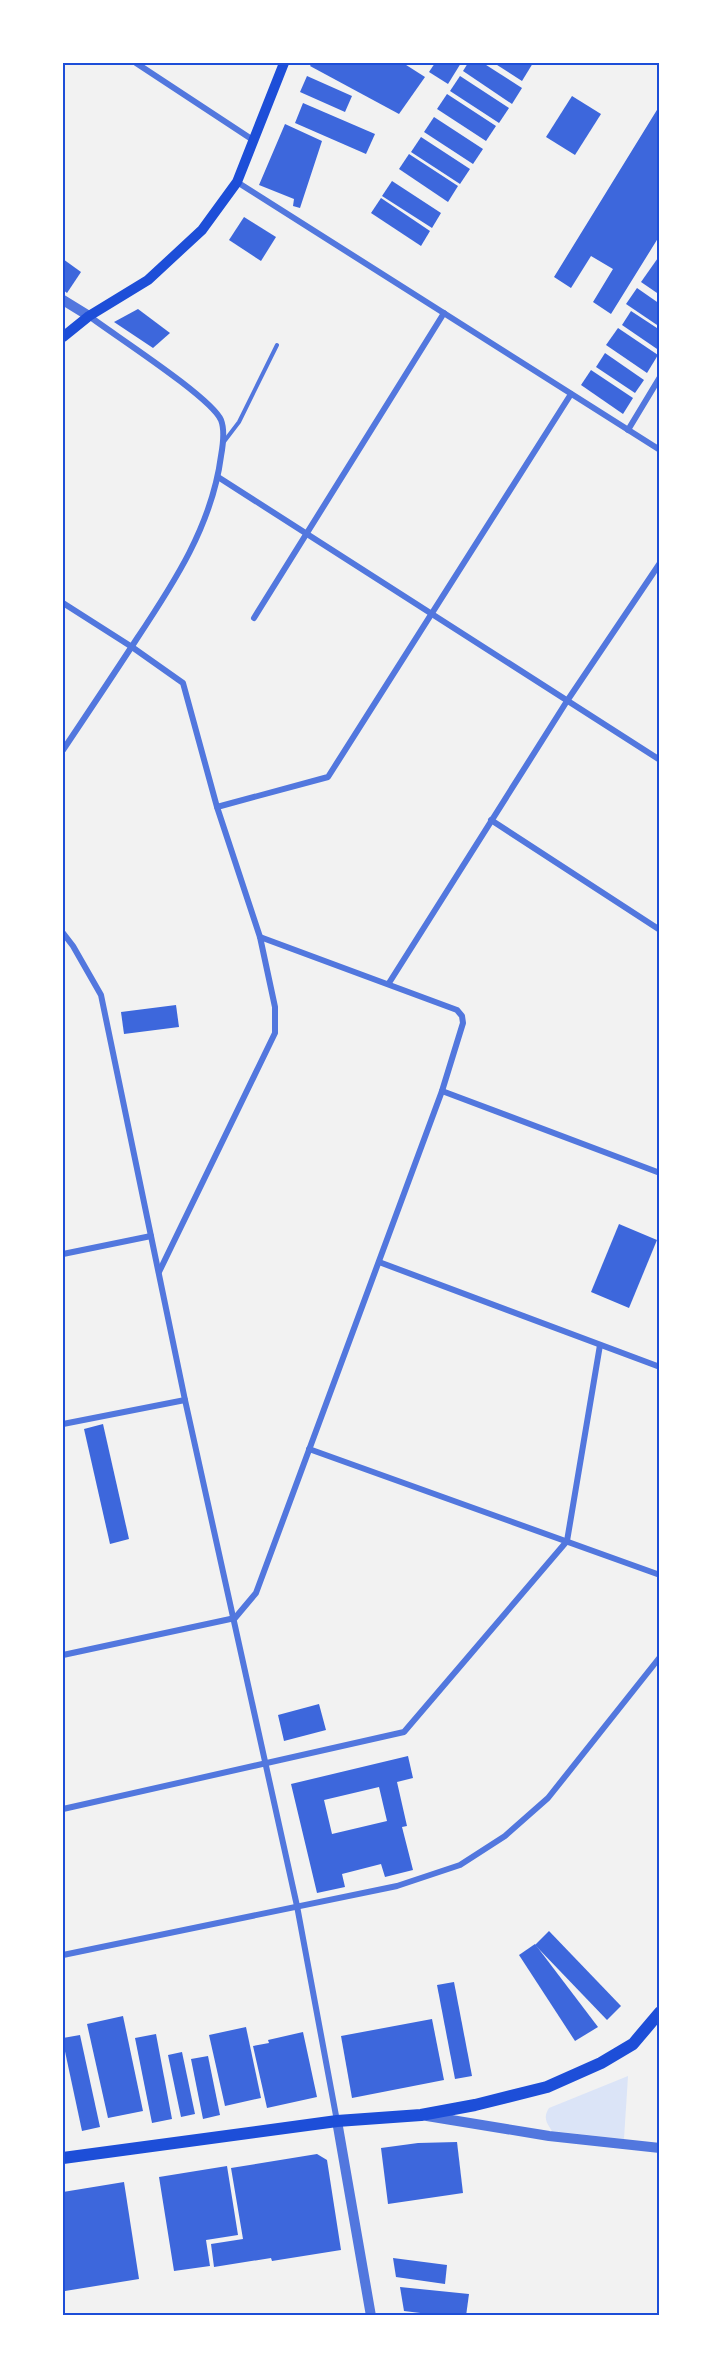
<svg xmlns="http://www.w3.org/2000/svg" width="723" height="2379" font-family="Helvetica,sans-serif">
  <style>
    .green { fill: #dbe4f7 }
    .building { fill: #3d67dc; fill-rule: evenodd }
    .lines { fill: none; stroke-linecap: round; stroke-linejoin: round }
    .service { stroke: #5277de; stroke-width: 4 }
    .minor { stroke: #5277de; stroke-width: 6 }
    .tertiary { stroke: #5277de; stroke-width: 10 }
    .secondary { stroke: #1d4ed8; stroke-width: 10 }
    .primary { stroke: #1d4ed8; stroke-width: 12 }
    .neatline { fill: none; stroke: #1d4ed8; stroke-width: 2 }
  </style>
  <rect width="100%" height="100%" fill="#f2f2f2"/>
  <!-- green -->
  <path class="green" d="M628 2076 624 2139 552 2131C546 2122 543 2117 549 2108Z"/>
  <!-- building -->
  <g class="building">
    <polygon points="312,63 403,63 425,77 399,114 310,66"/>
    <polygon points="435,63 461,63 448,84 429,72"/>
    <polygon points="468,63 483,63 522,88 512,104 463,71"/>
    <polygon points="494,63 533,63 522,81"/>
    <polygon points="307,76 352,96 345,112 300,92"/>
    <polygon points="460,76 509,108 499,123 450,91"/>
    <polygon points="447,94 496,126 486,141 437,109"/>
    <polygon points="572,96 601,114 575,155 546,137"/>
    <polygon points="303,103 375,134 366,154 295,123"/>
    <polygon points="660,105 660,235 611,314 593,302 613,269 591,256 571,288 554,277"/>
    <polygon points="434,117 483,149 473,164 424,132"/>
    <polygon points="285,124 322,141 300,208 293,206 294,199 259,185"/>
    <polygon points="421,137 470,169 460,184 411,152"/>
    <polygon points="409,154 458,186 448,202 399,169"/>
    <polygon points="392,181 441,213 432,228 382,196"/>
    <polygon points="381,198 430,231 421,246 371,213"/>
    <polygon points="244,217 276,237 261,261 229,240"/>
    <polygon points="660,255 660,295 641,282"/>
    <polygon points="63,259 81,272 67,293 63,290"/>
    <polygon points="637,288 660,304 660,327 626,304"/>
    <polygon points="138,309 170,333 153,348 114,322"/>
    <polygon points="631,311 660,330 660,351 622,325"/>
    <polygon points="618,328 658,355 647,373 606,345"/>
    <polygon points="605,353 644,380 635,393 596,367"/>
    <polygon points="591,370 633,398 623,414 581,385"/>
    <polygon points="176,1005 179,1027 124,1034 121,1012"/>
    <polygon points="619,1224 657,1240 629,1308 591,1292"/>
    <polygon points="103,1424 129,1539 110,1544 84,1429"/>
    <polygon points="319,1704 326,1730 284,1741 278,1715"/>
    <path d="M408 1756 413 1778 397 1782 407 1826 402 1827 413 1870 385 1877 381 1864 342 1874 345 1887 317 1893 291 1784ZM379 1787 387 1821 332 1834 324 1800Z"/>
    <polygon points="549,1931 621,2006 607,2020 535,1945"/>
    <polygon points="535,1944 598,2027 575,2041 519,1955"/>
    <polygon points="454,1982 472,2076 455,2079 437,1985"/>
    <polygon points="123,2016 143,2111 108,2118 87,2024"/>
    <polygon points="432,2019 444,2080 352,2098 341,2036"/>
    <polygon points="246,2027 261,2098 225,2106 209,2035"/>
    <polygon points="303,2032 317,2097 267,2108 253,2046 269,2043 268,2040"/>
    <polygon points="156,2034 172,2119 152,2123 135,2038"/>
    <polygon points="80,2035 100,2127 82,2131 63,2042 63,2038"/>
    <polygon points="182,2052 195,2114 181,2117 168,2055"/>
    <polygon points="208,2056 220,2115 203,2119 191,2059"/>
    <polygon points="457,2142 463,2193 388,2204 381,2148 418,2143"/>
    <polygon points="317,2154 327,2160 341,2250 272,2261 271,2258 214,2267 211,2244 243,2239 231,2168"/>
    <polygon points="227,2166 238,2235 206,2240 210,2266 174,2271 159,2177"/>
    <polygon points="124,2182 139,2279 65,2291 63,2280 63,2192"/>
    <polygon points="393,2258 447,2265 445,2284 396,2277"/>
    <polygon points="400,2287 469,2294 466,2316 445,2316 404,2311"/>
  </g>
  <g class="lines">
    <!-- service -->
    <polyline class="service" points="223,443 239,422 277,345"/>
    <!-- minor -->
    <g class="minor">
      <polyline points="136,63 253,140"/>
      <polyline points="237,182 660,450"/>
      <polyline points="628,430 660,377"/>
      <polyline points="218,477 660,760"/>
      <polyline points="63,603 132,647 183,683 217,807 260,937 275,1007 275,1033 159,1272"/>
      <polyline points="254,618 444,313"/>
      <path d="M63 750C87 714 112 677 136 640 174 583 212 525 221 456 223 445 225 430 221 420 211 397 114 335 89 316"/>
      <polyline points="217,807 328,777 571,394"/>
      <polyline points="491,820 660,930"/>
      <polyline points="63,933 73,946 101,995 185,1400 297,1906 337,2121"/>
      <polyline points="389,983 567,701 660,563"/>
      <polyline points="442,1091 660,1173"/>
      <polyline points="63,1254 151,1236"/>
      <polyline points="379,1262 660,1367"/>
      <polyline points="63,1424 185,1400"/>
      <polyline points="309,1449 660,1575"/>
      <polyline points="63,1655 235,1618 256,1593 442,1091 463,1023 462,1016 457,1010 260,937"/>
      <polyline points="63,1809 404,1732 567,1541 600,1345"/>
      <polyline points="63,1955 397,1886 460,1865 505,1836 548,1798 660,1657"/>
    </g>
    <!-- tertiary -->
    <g class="tertiary">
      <polyline points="63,300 89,316"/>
      <polyline points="427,2116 549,2136 660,2148"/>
      <polyline points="337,2121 371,2316"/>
    </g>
    <!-- secondary -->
    <polyline class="secondary" points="63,337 89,316 148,280 202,230 237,182 284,63"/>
    <!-- primary -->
    <polyline class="primary" points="63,2158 337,2121 421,2115 475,2105 547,2087 601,2063 633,2044 660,2012"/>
  </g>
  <!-- border -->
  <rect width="723" height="2379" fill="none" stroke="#ffffff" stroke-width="129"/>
  <rect x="64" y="64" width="594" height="2250" class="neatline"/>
</svg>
